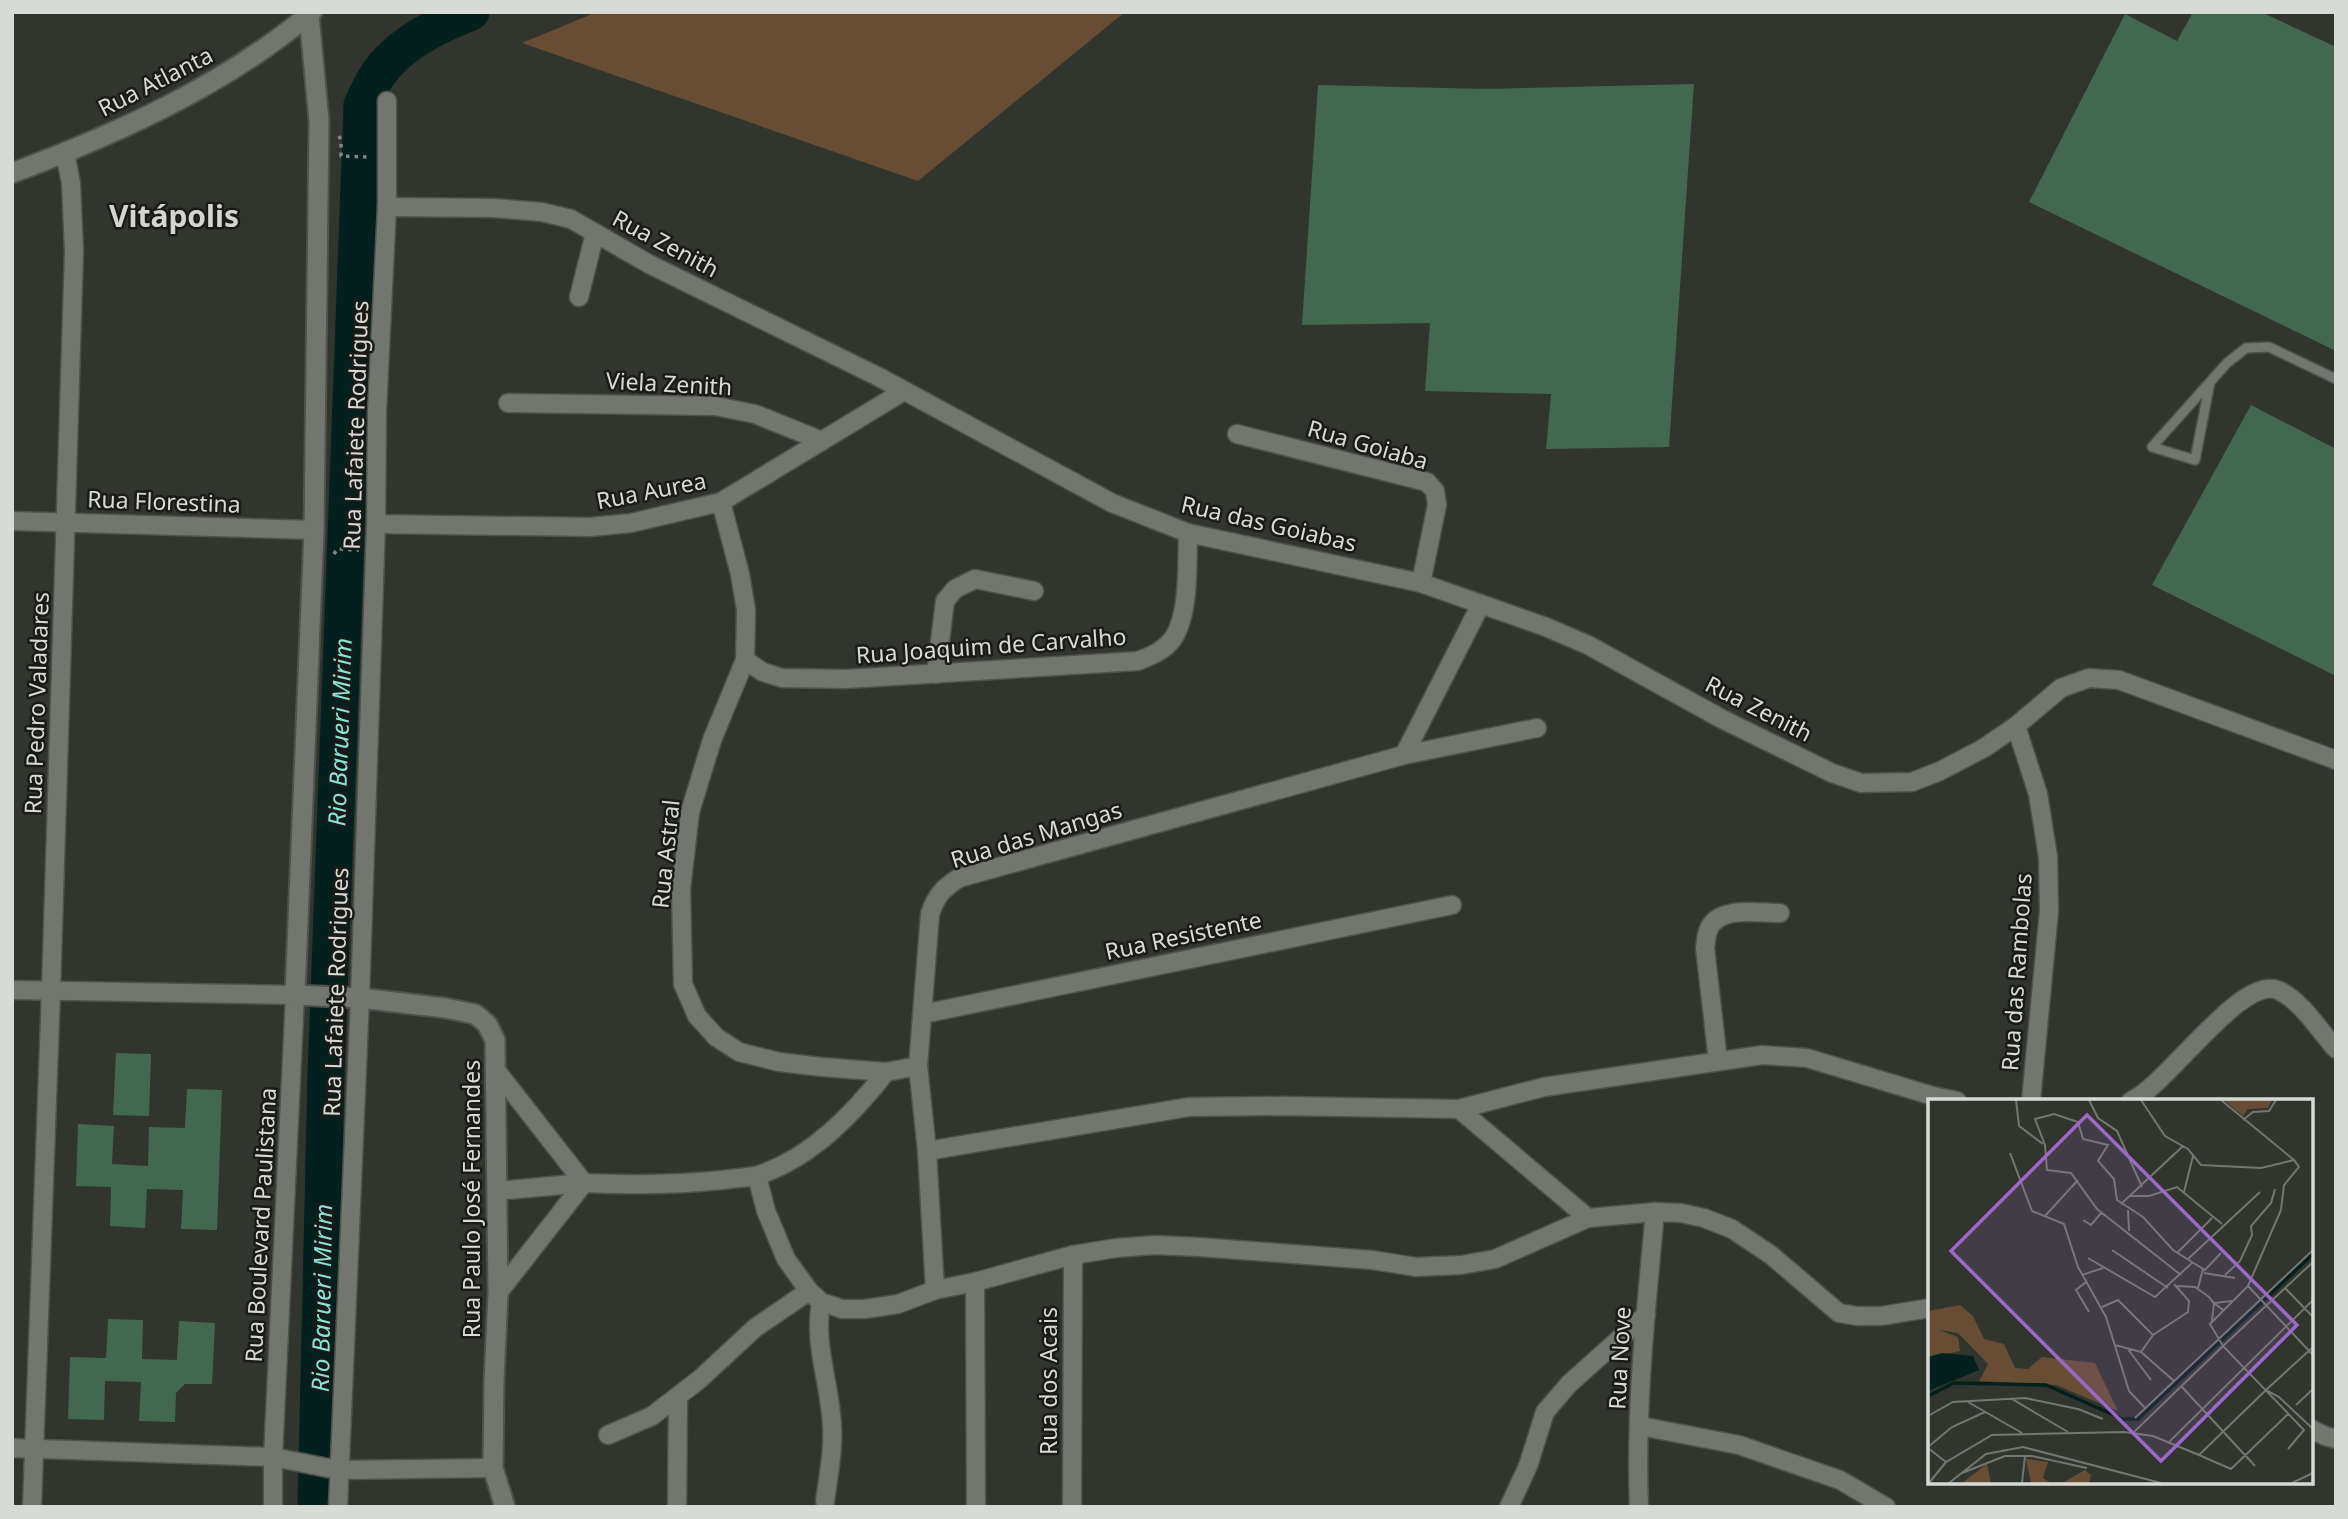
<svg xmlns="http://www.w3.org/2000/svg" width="2348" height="1519" font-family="'Noto Sans',sans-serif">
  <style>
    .green { fill: #684d35 }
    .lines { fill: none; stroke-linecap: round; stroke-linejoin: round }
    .river { stroke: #04201e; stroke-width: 37 }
    .building { fill: #436850 }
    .service-casing { stroke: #4f514c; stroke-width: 12 }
    .minor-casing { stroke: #4f514c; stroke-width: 21 }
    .secondary-casing { stroke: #4f514c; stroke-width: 23 }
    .path { stroke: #838580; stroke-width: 3.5; stroke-dasharray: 3.5 5; stroke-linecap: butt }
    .service { stroke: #73756f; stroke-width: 9 }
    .minor { stroke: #73756f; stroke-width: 18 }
    .secondary { stroke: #73756f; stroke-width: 19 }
    .labels { text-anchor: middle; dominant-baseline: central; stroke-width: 5; stroke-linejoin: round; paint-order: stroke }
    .street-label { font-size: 23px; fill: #d8dad6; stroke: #1a1b19 }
    .water-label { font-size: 24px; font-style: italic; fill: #89e3d8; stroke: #1a1b19 }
    .district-label { font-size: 30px; font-weight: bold; fill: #d3d6cf; stroke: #1a1b19 }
    .inset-river { fill: none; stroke: #04201e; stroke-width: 3.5 }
    .inset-road { fill: none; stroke: #747671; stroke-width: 2 }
    .view { fill: #9c69c7; fill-opacity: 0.15; stroke: #9c69c7; stroke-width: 3.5 }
    .inset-edge { fill: none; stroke: #d8dad6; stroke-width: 3.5 }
  </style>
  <rect width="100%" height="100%" fill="#32342e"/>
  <!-- green -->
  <polygon class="green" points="597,12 1125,12 918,181 522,43"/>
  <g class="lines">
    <!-- river -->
    <path class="river" d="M316 1507 326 1074 362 105C366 96 371 85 377 76 398 44 436 26 471 12"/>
  </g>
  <!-- building -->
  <g class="building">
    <polygon points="2193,12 2261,12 2336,47 2336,351 2029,202 2125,14 2177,41"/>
    <polygon points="1694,84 1669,447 1546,449 1551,394 1425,391 1430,323 1302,325 1318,85 1487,89"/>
    <polygon points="2251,405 2336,449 2336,676 2152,585"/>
    <polygon points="116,1053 151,1054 149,1116 113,1115"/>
    <polygon points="187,1089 222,1090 217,1230 181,1229 183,1190 147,1189 145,1228 110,1226 111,1187 76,1186 78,1124 114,1126 112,1164 148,1166 149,1127 185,1128"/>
    <polygon points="108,1319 143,1320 142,1359 177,1360 179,1321 215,1323 212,1384 185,1384 176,1393 175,1422 139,1421 141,1382 105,1381 104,1420 68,1419 70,1357 106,1358"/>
  </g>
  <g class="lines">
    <!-- service casing -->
    <g class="service-casing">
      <polyline id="service" points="2210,382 2195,460 2152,447 2227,363 2246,348 2269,347 2336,379"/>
    </g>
    <!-- minor casing -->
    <g class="minor-casing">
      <g id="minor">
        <polyline points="387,207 493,208 542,212 571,219 649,264 879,377 1112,503 1188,533 1421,583 1546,627 1588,645 1722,719 1832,773 1861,783 1912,782 1940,771 1984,748 2016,726 2061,688 2089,678 2119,680 2336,760"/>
        <polyline points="579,297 595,233"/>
        <polyline points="508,403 715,406 755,414 822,441"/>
        <polyline points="1237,434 1427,482 1435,491 1437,505 1421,583"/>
        <polyline points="721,502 740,574 746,610 745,660 712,740 690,812 681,889 683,984 697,1016 716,1037 739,1052 779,1062 822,1067 886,1072 918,1066"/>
        <polyline points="12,521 314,530"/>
        <polyline points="376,524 590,527 631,523 721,502 904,391"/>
        <path d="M745 660 763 672 782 678 846 679 1138 661C1150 656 1162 652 1171 641 1190 618 1187 563 1188 533"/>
        <polyline points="936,674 945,601 955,589 975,579 1034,591"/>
        <polyline points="2016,726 2038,794 2048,857 2049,911 2031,1101"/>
        <polyline points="1404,755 1481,604"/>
        <polyline points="12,990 295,995 273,1457 273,1507"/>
        <polyline points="923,1014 1452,905"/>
        <path d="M1718 1061 1705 948C1706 943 1706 936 1708 931 1717 905 1758 913 1780 913"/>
        <path d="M495 1069 584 1183C631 1185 676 1185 722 1180 734 1178 748 1178 759 1175 812 1157 853 1114 886 1072"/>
        <path d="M2131 1101C2168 1085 2243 971 2280 991 2302 1002 2319 1030 2336 1049"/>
        <polyline points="1459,1109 1588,1218"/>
        <polyline points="927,1151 1189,1107 1283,1106 1459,1109 1544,1087 1762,1055 1807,1058 1933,1096 1957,1101"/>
        <polyline points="757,1176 766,1211 786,1259 809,1291 821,1302 842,1309 865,1309 898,1304 935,1290 975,1282 1073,1255 1116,1248 1155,1245 1199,1247 1372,1260 1416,1267 1461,1265 1495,1259 1588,1218 1655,1212 1681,1213 1704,1218 1732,1229 1771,1255 1839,1313 1857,1316 1881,1316 1930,1308"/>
        <polyline points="497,1191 584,1183 498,1293"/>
        <polyline points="975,1282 976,1507"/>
        <path d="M935 1290 927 1151 918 1066 930 914C936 896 943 888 959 878L1404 755 1537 728"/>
        <path d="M821 1302C814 1342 827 1374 831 1414 835 1444 829 1472 825 1501"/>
        <polyline points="1640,1426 1739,1445 1840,1480 1886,1507"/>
        <polyline points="2311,1429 2325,1436 2336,1439"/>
        <polyline points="608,1435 652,1416 700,1379 755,1328 809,1291"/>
        <polyline points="12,1448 273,1457 338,1470 493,1468"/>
        <polyline points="32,1507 51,991 74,251 71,183 65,153"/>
        <polyline points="338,1507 360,998 376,524 377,411 387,207 387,101"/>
        <polyline points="677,1507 678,1397"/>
        <polyline points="1072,1507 1073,1255"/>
        <polyline points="1509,1507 1528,1466 1545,1412 1569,1384 1646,1315"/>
        <path d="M1639 1507C1635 1409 1646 1309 1655 1212"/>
      </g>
    </g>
    <!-- secondary casing -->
    <g class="secondary-casing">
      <g id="secondary">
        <polyline points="309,15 319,121 314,530 295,995 360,998 445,1008 475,1014 487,1024 495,1040 498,1293 494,1381 493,1468 505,1507"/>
        <path d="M12 173C117 134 225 85 312 12"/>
      </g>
    </g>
    <!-- path -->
    <g class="path">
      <polyline points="339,136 341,140 341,156 368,157"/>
      <polyline points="334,554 337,549 359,550"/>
    </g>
    <!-- service -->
    <use href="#service" class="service"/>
    <!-- minor -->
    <use href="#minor" class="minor"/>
    <!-- secondary -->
    <use href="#secondary" class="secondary"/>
  </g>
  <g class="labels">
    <!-- street labels -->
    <g class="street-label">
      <text transform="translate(155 81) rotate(-27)">Rua Atlanta</text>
      <text transform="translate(666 243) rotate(28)">Rua Zenith</text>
      <text transform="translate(669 383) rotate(3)">Viela Zenith</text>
      <text transform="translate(355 425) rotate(-88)">Rua Lafaiete Rodrigues</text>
      <text transform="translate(1368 444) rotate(16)">Rua Goiaba</text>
      <text transform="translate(651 490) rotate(-11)">Rua Aurea</text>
      <text transform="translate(164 501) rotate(2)">Rua Florestina</text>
      <text transform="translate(1269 523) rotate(13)">Rua das Goiabas</text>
      <text transform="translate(991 645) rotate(-4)">Rua Joaquim de Carvalho</text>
      <text transform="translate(36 703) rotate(-88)">Rua Pedro Valadares</text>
      <text transform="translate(1759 708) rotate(27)">Rua Zenith</text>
      <text transform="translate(1036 834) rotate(-17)">Rua das Mangas</text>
      <text transform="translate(665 854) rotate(-84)">Rua Astral</text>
      <text transform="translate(1183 935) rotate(-12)">Rua Resistente</text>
      <text transform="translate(2016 972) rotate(-86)">Rua das Rambolas</text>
      <text transform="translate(335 992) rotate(-88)">Rua Lafaiete Rodrigues</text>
      <text transform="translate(471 1199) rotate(-90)">Rua Paulo José Fernandes</text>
      <text transform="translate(260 1225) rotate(-87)">Rua Boulevard Paulistana</text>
      <text transform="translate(1619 1358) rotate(-87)">Rua Nove</text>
      <text transform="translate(1048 1381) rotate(-90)">Rua dos Acais</text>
    </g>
    <!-- water labels -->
    <g class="water-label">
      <text transform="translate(339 732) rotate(-88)">Rio Barueri Mirim</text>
      <text transform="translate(321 1298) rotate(-89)">Rio Barueri Mirim</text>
    </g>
    <!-- district labels -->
    <g class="district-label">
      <text x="174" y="215">Vitápolis</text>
    </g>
  </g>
  <!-- overview -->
  <g transform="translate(1928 1099)">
    <rect width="385" height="385" fill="#32342e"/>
    <path d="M296 1H344L340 9 320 10 315 17ZM32 206 45 217 56 240 76 245 87 269 100 270 114 258 167 264 190 312 128 286 51 282 60 265 30 234 11 231 30 238 32 252 0 259V212ZM98 360 120 363 115 379 123 384 136 383 157 371 163 376 161 384H103ZM59 365 63 384H34Z" fill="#684d35"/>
    <path d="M14 254 45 257 51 271 0 292V258Z" fill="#04201e"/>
    <path class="inset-river" d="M0 297 26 284 118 286 195 320H210L385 155"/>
    <path class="inset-road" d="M88 1 91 27 115 45M161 1 170 19 189 32 214 88M293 1 366 61M315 21 325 13 341 12 348 1M82 54 104 112 136 125 150 168 178 218 201 292 217 309M256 93 265 57M203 97H221L249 88 294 125M193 105 255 47M200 111 201 132M117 117 150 81M155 121 163 126 174 113M184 151 240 189M249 154 284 119M160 159 227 198 265 163M260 160 332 93M276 172 293 154M276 174 307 179M154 176 175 169M253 176 169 110 143 74 119 71 117 46 107 20 126 15 150 23 155 40 180 46 170 62 186 80 189 101 215 118 245 151 275 170 270 189M297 176 312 162 324 136 323 127 343 104 347 90M158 183 148 191 161 213M249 187 267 188 281 198 286 204 284 222M320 187 385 256M357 189 385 218M174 208 190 201 225 236M295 211 286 204 304 202M187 246 213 253 246 282M199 249 223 281M213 253 225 236 260 213 261 202 246 185M254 288 327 367M338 291 385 248M84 300 140 333M40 303 94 334M368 306 385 290M0 317 25 303 97 299 150 310 175 320M207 319 385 151M206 333 295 247 282 225 320 187 353 111 356 86 371 68 366 61 333 69 273 66 260 50 237 37 213 1M241 343 385 201M0 348 24 328 57 313M0 349 18 363 64 336 196 333 225 337 271 356 338 291 351 298 385 330M360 350 376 331 295 247 385 163M271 356 303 370 360 315M34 374 77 357H104L159 369M1 384 18 363M21 384 58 355 95 348 233 384M94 384 97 357M364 384 385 374"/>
    <path class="view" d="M159 16 369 226 233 362 23 152Z"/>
    <rect width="385" height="385" class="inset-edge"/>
  </g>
  <!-- border -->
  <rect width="2348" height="1519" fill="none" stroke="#d8dad6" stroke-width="28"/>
</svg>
